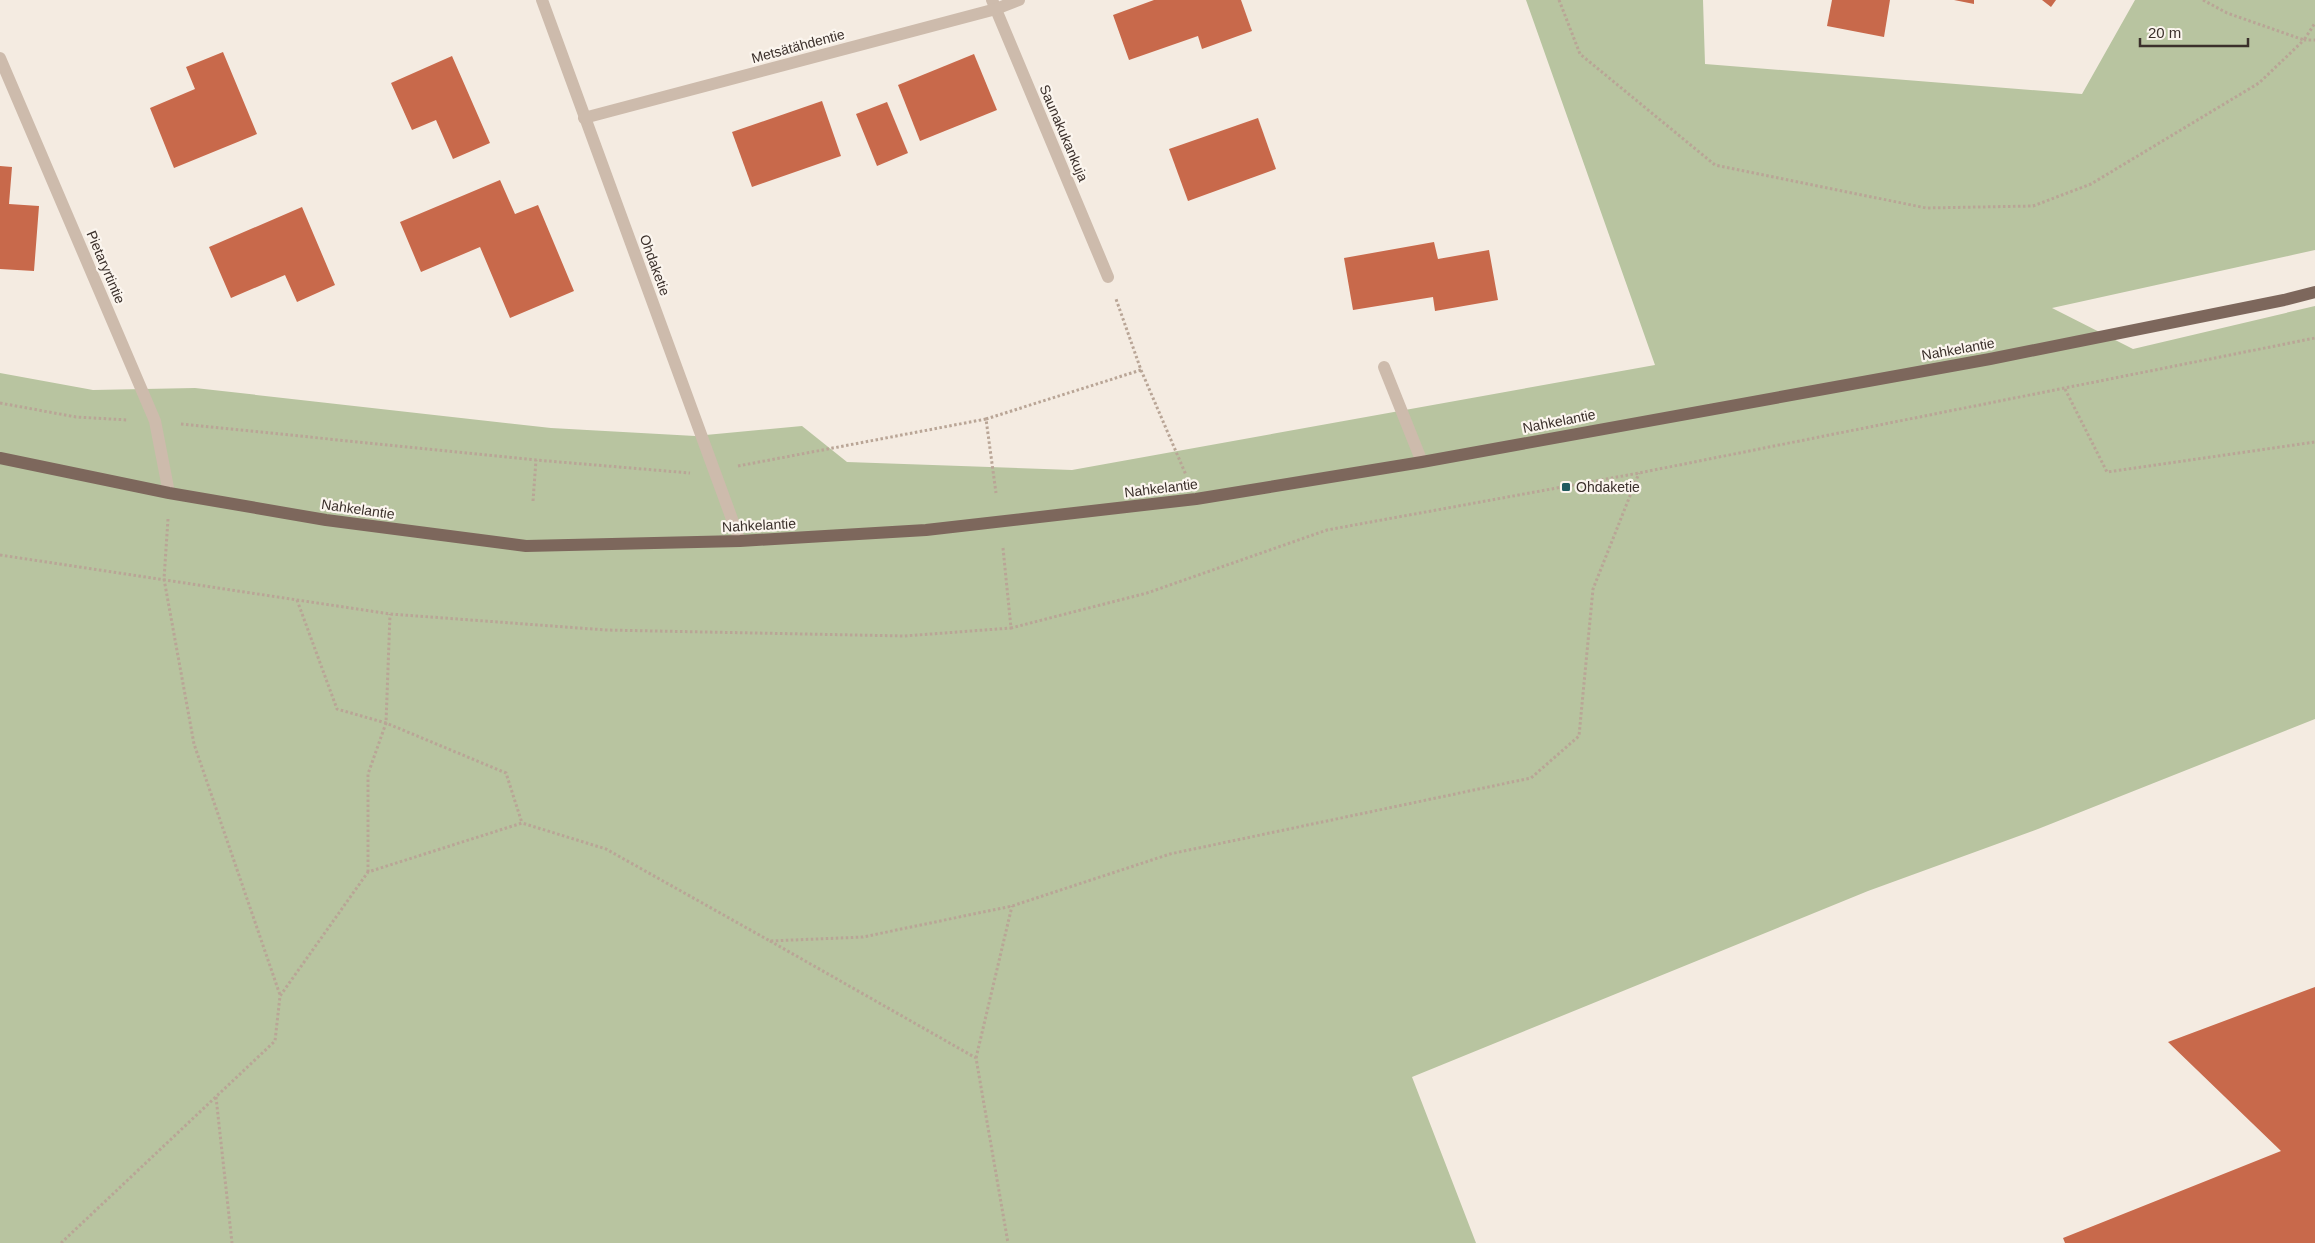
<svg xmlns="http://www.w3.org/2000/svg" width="2315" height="1243" font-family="Arial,sans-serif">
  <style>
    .green { fill: #b8c4a0 }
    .building { fill: #c8694b }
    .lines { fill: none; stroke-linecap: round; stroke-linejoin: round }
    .path { stroke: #b9a596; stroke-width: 3; stroke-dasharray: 2.5 2.5; stroke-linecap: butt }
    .minor { stroke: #cdbbac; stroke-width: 12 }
    .major { stroke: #7d675c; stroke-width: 12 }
    .poi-dot { fill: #1f5a5e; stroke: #fbf5ee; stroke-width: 2 }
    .labels { text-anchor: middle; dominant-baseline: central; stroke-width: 4.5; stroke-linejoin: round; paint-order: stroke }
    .street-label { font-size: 14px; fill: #3b302b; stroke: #fbf5ee }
    .poi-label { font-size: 14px; fill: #3b302b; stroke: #fbf5ee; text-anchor: start }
  </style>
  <rect width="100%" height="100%" fill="#f4ebe1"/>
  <!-- green -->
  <polygon class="green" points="1526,0 1703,0 1705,64 2082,94 2135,0 2315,0 2315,250 2052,308 2133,349 2315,306 2315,719 2038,829 1868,891 1412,1077 1476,1243 0,1243 0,373 93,390 195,388 551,428 695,436 802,426 847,462 1072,470 1655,365"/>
  <!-- building -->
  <g class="building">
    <polygon points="1154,0 1241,0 1252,31 1202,49 1198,36 1129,60 1113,15"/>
    <polygon points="1832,0 1890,0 1884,37 1827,26"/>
    <polygon points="1954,0 1974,0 1974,4"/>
    <polygon points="2042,0 2056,0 2051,7"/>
    <polygon points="223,52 257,134 174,168 150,108 195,89 186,67"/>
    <polygon points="974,54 997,110 920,141 898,85"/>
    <polygon points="452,56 490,143 453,159 436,120 412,130 391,83"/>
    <polygon points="822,101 841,156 752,187 732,132"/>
    <polygon points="887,102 908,153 877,166 856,114"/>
    <polygon points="1258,118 1276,169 1188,201 1169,149"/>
    <polygon points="0,166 12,167 9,204 39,206 34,271 0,269"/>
    <polygon points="500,180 515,214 538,205 574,291 510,318 480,247 421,272 400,222"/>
    <polygon points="302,207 335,285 297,302 285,275 231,298 209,247"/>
    <polygon points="1434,242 1438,259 1489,250 1498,300 1435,311 1433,297 1353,310 1344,258"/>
    <polygon points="2315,987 2315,1243 2065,1243 2063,1238 2281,1151 2168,1042"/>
  </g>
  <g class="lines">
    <!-- path -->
    <g class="path">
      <polyline points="1559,0 1580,54 1715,165 1926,208 2033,206 2091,184 2259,83 2304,40 2315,40"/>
      <polyline points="2203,0 2227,13 2304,40 2315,23"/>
      <polyline points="1141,370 1186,475"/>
      <polyline points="2065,389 2107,472 2315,442"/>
      <polyline points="0,403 76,417 128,420"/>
      <polyline points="986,419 1141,370 1116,299"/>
      <polyline points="181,424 536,460 690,473"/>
      <polyline points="738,466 986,419 996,493"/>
      <polyline points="533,501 536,460"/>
      <polyline points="168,519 164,579 194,744 280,995"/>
      <polyline points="1003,548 1011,628 1147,593 1327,530 1639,473 2315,338"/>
      <polyline points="0,555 390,614 606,630 904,636 1011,628"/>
      <polyline points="297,600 337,709 386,723 506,773 522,823"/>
      <polyline points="368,872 368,774 386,723 390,614"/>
      <polyline points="770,941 976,1058 1008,1243"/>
      <polyline points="976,1058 1012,906"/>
      <polyline points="216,1097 232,1243"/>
      <polyline points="61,1243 275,1041 280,996 368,872 522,823 606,849 770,941 863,937 1012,906 1170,854 1531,778 1579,736 1593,589 1639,473"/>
    </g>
    <!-- minor -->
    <g class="minor">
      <polyline points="542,0 740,541"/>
      <polyline points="992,0 1108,277"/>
      <polyline points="0,58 155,421 169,493"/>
      <polyline points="584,118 996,9 1019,0"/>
      <polyline points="1384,367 1422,462"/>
    </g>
    <!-- major -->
    <polyline class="major" points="0,458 169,493 326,520 526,546 740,541 926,530 1196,499 1422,462 1990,359 2284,300 2315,292"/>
  </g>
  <!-- markers -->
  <rect class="poi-dot" x="1561" y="482" width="10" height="10" rx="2.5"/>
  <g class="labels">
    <!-- street labels -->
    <g class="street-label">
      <text transform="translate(798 46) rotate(-15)">Metsätähdentie</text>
      <text transform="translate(1064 133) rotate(67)">Saunakukankuja</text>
      <text transform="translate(655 265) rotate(70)">Ohdaketie</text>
      <text transform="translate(106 267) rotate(67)">Pietaryrtintie</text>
      <text transform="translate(1958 349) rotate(-10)">Nahkelantie</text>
      <text transform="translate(1559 421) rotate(-11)">Nahkelantie</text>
      <text transform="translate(1161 488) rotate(-7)">Nahkelantie</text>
      <text transform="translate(358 509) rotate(8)">Nahkelantie</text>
      <text transform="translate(759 525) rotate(-3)">Nahkelantie</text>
    </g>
    <!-- poi labels -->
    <g class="poi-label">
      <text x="1576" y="487">Ohdaketie</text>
    </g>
  </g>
  <!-- scale -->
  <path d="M2140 38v8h108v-8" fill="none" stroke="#3b302b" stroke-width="2.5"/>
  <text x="2148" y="38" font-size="15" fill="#3b302b" stroke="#fbf5ee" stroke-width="4" paint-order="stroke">20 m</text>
</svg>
